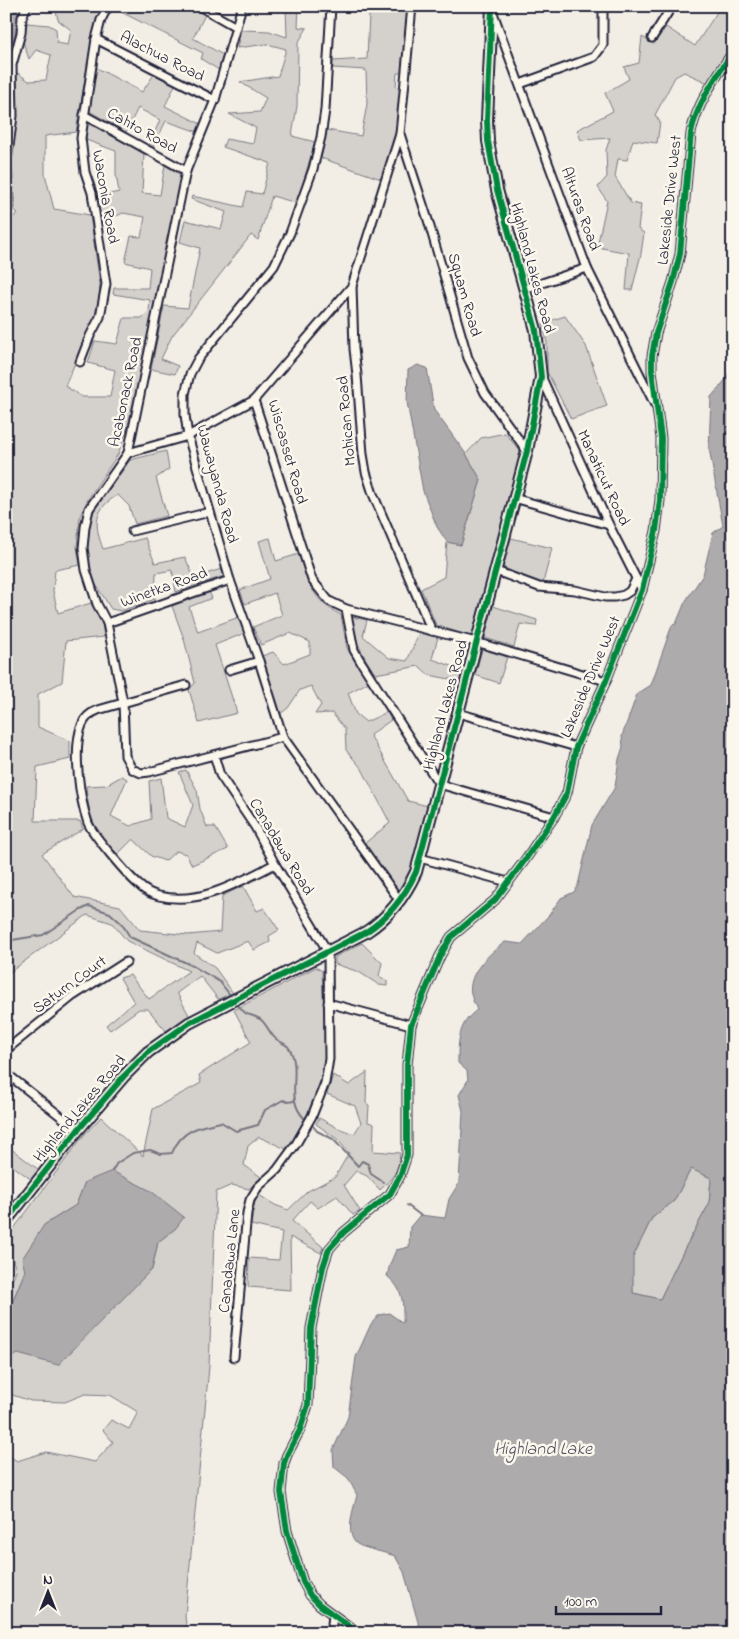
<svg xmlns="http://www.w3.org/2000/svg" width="739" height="1639" font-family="'Indie Flower',sans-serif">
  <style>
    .green { fill: #d4d1cc; stroke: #7b7a84 }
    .water { fill: #aeabad; stroke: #76747f; fill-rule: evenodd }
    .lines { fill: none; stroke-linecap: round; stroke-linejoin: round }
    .stream { stroke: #76747f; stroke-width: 2 }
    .street-casing { stroke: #22223b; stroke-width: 11 }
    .secondary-casing { stroke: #22223b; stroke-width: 14 }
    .street { stroke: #fbf7ec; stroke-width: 7 }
    .secondary { stroke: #fbf7ec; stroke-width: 10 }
    .cycleway-casing { stroke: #fbf7ec; stroke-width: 9 }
    .cycleway { stroke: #00873e; stroke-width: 6 }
    .labels { text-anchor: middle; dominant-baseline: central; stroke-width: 5; stroke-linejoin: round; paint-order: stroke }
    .street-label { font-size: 16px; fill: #22223b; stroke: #fbf7ec }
    .water-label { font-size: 18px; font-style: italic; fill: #535263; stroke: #fbf7ec }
  </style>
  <rect width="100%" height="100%" fill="#f2eee5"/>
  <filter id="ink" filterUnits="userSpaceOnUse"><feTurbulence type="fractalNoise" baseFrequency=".02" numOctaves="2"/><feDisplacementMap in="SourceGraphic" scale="10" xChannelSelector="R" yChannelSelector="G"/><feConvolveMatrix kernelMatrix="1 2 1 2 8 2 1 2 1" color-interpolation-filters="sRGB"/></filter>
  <g filter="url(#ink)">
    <!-- green -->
    <g class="green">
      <polygon points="55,6 99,6 102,8 92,37 76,132 45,136 45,174 54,209 90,215 100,284 99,302 95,317 65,386 82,397 110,397 115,370 88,363 95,341 117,344 124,318 142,318 149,311 150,300 113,294 114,288 148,288 150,268 125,262 131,236 141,237 145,217 123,213 101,223 96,197 119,192 116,175 116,151 86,140 87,125 91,123 144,154 142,193 160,195 165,165 182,176 170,228 157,300 150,322 139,380 126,433 118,454 88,499 80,516 77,547 80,565 55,570 53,591 58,613 91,603 102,623 104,637 66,641 62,682 38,694 38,727 70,741 70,759 37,767 35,821 80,821 83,829 42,854 74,897 120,906 140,930 188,935 220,932 222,896 243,886 257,911 264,908 279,930 269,936 270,942 254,950 248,941 217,953 197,943 194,953 215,968 233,993 218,999 200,976 177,993 190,1017 166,1031 148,1009 139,1009 110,1030 106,1025 134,1002 120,978 130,975 149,999 189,971 127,941 112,923 87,915 6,975 6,223 18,213 12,208 10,163 16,72 29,81 46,80 51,55 36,50 29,59 23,42 27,23 49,25 56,29 57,43 68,45 71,30 58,20"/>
      <polygon points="115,6 189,6 205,15 193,38 223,55 219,70 201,59 203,53 113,8"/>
      <polygon points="286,6 299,6 298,27 307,28 298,43 297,106 292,136 315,142 297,203 272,196 258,240 251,235 172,336 161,359 178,366 175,374 151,369 164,306 188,308 200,248 180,242 185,220 221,229 226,212 191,199 192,196 243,207 247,192 262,194 270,163 223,147 226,139 253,144 256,128 229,114 260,112 266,98 240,82 278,76 286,49 267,44 237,48 241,30 269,31 287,37"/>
      <polygon points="356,6 408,6 404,73 397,73 396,87 402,89 397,129 381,179 321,158 327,130 361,136 367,104 366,70 333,68 333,61 367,59 369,14"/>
      <polygon points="721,6 733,6 733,42 708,83 684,72 675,77 655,115 660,122 657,143 633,140 627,160 618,159 615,177 631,203 641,205 638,229 644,233 641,254 632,290 626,290 629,253 597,247 607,201 598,187 607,177 606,150 610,138 581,140 577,130 613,111 605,93 629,79 624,67 639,63 642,37 654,44 666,27 695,46"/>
      <polygon points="95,67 142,92 155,73 176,83 165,106 201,124 198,132 166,121 153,147 149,145 160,120 138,108 126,132 89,111"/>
      <polygon points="565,316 586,346 607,406 571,419 547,372 547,343 543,323"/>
      <polygon points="505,433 521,452 472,637 436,625 421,589 444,577 447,542 461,545 481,480 466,454 481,438"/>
      <path d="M166 451 169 469 156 478 167 516 135 524 129 506 118 495C93 509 94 525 103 549L145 538 155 563 185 557 194 578 221 569 224 576 176 592 172 570 156 573 155 599 121 611 111 609 95 583 90 570 87 549 89 528 94 510 130 460Z"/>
      <path d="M270 538 276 561 299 554C308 583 312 600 341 615L347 648 369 682 348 693 356 714 366 722 387 712 391 720 370 735 408 801 428 806 411 871 401 891H397L365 843 390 823 362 769 346 750 345 729 332 713 315 714 321 705 311 686 300 690 288 708 280 714 262 656 273 652 284 664 310 654V642L290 633 261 645 253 627 282 615 275 593 245 604 240 590 270 579 259 541Z"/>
      <polygon points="511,538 552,548 543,583 529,580 503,567"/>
      <polygon points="209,592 212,598 189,607 198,632 239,617 245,633 215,645 237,713 199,723 189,690 195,683 184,639 172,606"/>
      <polygon points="493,606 537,620 536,626 520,624 514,647 485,638"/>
      <path d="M352 617 367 620 363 636 389 658 407 661 419 633 438 637 432 659 463 670 460 681 429 675 419 666 375 674C361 652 356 644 352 617Z"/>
      <polygon points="482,649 507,657 499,683 475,675"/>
      <path d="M186 770 197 790 200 809 207 827H215L228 849 192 865 186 854 176 851 165 861 151 856 133 839 118 854C94 833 89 817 86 786L106 785 122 776 127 779 111 816 130 826 151 819 149 781 161 778 166 818 185 827 193 805 179 772Z"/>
      <polygon points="362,943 382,963 379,976 387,981 387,986 379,985 359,972 335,964 335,957"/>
      <path d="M316 967 322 971C323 999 326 1028 325 1057 323 1084 303 1128 286 1149L259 1137 248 1146 244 1165 261 1177 249 1189 232 1185 216 1192 209 1367 185 1616 187 1633H6V1454L17 1461 46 1452 95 1462 113 1442 103 1430 111 1420 129 1429 138 1412 110 1395 85 1394 65 1402 31 1401 6 1393V1360L152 1270 158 1242 176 1228 85 1182 76 1205 44 1225 6 1317V1299L16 1270 6 1239 84 1135 101 1117 143 1156 153 1109 201 1083 199 1075 251 1042 234 1010Z"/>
      <path d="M367 1072 366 1103 369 1105 368 1122 374 1124 373 1151 400 1153C399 1171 393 1178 380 1190L367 1176 356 1171 344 1185 360 1211 353 1215 337 1196 318 1208 310 1201 292 1221 323 1247 321 1253 290 1237 291 1290 248 1287 249 1258 279 1260 282 1232 251 1225 255 1201 259 1195 275 1205 288 1210 308 1191 335 1177 349 1153 337 1139 316 1124 319 1118 338 1128 354 1134 361 1123 355 1106 327 1094 333 1075 349 1085Z"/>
      <polygon points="6,1145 39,1170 32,1180 6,1161"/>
      <polygon points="691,1169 711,1178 709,1204 685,1248 660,1299 633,1293 632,1258 652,1218 674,1201"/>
    </g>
    <!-- water -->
    <g class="water">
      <polygon points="6,6 24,6 6,63 6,114"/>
      <path d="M733 357V1633H421L404 1572 395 1556C387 1553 363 1548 357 1544 344 1533 354 1508 357 1495L348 1478 334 1467 333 1450 348 1417 356 1357 371 1324 379 1315 389 1313 403 1323C403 1302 404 1290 387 1276L390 1264 396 1250 409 1247 410 1227 420 1215 445 1218 449 1199 459 1183 463 1111 459 1095 468 1080 467 1071 458 1063C458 1042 458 1023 477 1010 475 1005 472 999 471 994 467 973 489 954 505 942L522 944 549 915 561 898 574 892 578 885 592 825 615 787 619 759 623 747 622 736 637 694 651 685 672 625 676 624 685 602 703 575 713 533 723 526 709 448 711 397 727 378ZM691 1169 711 1178 709 1204 685 1248 660 1299 633 1293V1257L652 1218 674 1201Z"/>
      <polygon points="418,365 427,368 434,410 466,454 481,480 461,545 447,542 437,527 423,491 407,402 408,370"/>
      <polygon points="112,1171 151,1191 184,1217 176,1228 158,1242 152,1269 58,1365 18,1354 6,1360 6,1317 25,1271 22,1259 44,1225 76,1205 85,1182"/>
    </g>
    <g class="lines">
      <!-- stream -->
      <g class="stream">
        <polyline points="6,941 43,935 79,911 89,906 110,913 122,924 130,937 193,966 220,982 230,995"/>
        <path d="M238 1005C248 1018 247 1012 260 1019 266 1023 269 1032 274 1037 278 1042 286 1043 289 1048 303 1070 284 1098 304 1118"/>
        <polyline points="313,1126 317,1131 333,1139 358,1166 362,1161 368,1164 371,1174 383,1182"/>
        <path d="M112 1171 117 1163 133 1153 150 1150 161 1154 172 1153C181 1130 199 1126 221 1122L236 1131 258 1125 265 1110 283 1100 288 1102 294 1101"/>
        <polyline points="407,1205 420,1215"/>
      </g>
      <!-- street casing -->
      <g class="street-casing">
        <g id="street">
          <polyline points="199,6 236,27"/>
          <polyline points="242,6 215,100 186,171 128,453 89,509 85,527 83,548 86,570 97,604 107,623 123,702 125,756 132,769 141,773 149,772 283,737"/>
          <polyline points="331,6 325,110 321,137 313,169 290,233 274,266 198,359 190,374 185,394 185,415 188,436 230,580 259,661 283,737 400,901"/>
          <polyline points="493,13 587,268 655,405"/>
          <polyline points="652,38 672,6"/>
          <polyline points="96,39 215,100"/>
          <polyline points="520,84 594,57 603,45 603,6"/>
          <polyline points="84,115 186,171"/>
          <polyline points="400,134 428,220 468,358 485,393 527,451"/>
          <polyline points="6,216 9,205 7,161 13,116 12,65 21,33 22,17 27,6"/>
          <polyline points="352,286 354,349 357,375 363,454 366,472 373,494 432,631"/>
          <polyline points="524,289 587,268"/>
          <polyline points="80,362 90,336 100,317 106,284 92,193 85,172 81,138 96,39 101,20 108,6"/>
          <polyline points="542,378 609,525 642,590"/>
          <polyline points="254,400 312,580 329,601 346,609 354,650 361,662 439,784 554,817"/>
          <polyline points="128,453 188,436 254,400 352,286 400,134 412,6"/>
          <polyline points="514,498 609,525"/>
          <polyline points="132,531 210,512"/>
          <polyline points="496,571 539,587 575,590 605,597 615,597 624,595 630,591 636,579"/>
          <polyline points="346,609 476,642 606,681"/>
          <polyline points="107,623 230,580"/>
          <polyline points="229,670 259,661"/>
          <path d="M186 685 98 710C90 713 85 717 82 725 72 749 80 800 88 823 93 835 128 876 139 885 145 891 151 894 159 896 200 906 239 882 275 864"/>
          <polyline points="458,713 576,747"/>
          <polyline points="214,755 220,775 255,827 275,864 328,952 329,1059 325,1083 312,1116 296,1144 277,1170 258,1187 250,1200 247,1213 234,1357"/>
          <polyline points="420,858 508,882"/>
          <polyline points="328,1003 411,1025"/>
          <polyline points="6,1050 73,996 126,962"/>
          <polyline points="6,1073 78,1130"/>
          <polyline points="331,1633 333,1615"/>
          <path d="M358 1633 320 1605 310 1595 303 1582 287 1531 281 1492 284 1463 287 1455 300 1430 308 1405 311 1328 323 1267 329 1249 343 1233 390 1194 400 1176 407 1155V1065L411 1025 440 956 451 937 495 900 525 860 554 817 567 793 576 747 606 681 642 590 656 531 660 500 661 438 652 371V356L656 333 673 282 680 254 691 133C697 103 716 77 733 52"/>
        </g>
      </g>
      <!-- secondary casing -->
      <g class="secondary-casing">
        <path id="secondary" d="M6 1221 78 1130 124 1076 148 1052 189 1023 366 932C389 917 404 898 416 872L527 451 541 377 536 330 497 190 488 141 487 120 492 6"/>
      </g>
      <!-- street -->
      <use href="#street" class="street"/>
      <!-- secondary -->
      <use href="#secondary" class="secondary"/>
      <!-- cycleway casing -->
      <g class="cycleway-casing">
        <g id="cycleway">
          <path d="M6 1221 78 1130 124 1076 148 1052 189 1023 366 932C389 917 404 898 416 872L527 451 541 377 536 330 497 190 488 141 487 120 492 6"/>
          <path d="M358 1633 320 1605 310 1595 303 1582 287 1531 281 1492 284 1463 287 1455 300 1430 308 1405 311 1328 323 1267 329 1249 343 1233 390 1194 400 1176 407 1155V1065L411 1025 440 956 451 937 495 900 525 860 554 817 567 793 576 747 606 681 642 590 656 531 660 500 661 438 652 371V356L656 333 673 282 680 254 691 133C697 103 716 77 733 52"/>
        </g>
      </g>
      <!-- cycleway -->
      <use href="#cycleway" class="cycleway"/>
    </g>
  </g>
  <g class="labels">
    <!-- street labels -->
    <g class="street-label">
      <text transform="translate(162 57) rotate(27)">Alachua Road</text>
      <text transform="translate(142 131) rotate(29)">Cahto Road</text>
      <text transform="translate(105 197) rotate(80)">Waconia Road</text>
      <text transform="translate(670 200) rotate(-84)">Lakeside Drive West</text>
      <text transform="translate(580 209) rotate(70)">Alturas Road</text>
      <text transform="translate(532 268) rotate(75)">Highland Lakes Road</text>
      <text transform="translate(464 295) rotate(74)">Squam Road</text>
      <text transform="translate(126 392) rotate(-78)">Acabonack Road</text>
      <text transform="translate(347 421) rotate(-95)">Mohican Road</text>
      <text transform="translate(287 452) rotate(74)">Wiscasset Road</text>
      <text transform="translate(603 478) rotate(65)">Manaticut Road</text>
      <text transform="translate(217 484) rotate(75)">Wawayanda Road</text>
      <text transform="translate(164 588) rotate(-20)">Winetka Road</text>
      <text transform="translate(591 677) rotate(-67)">Lakeside Drive West</text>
      <text transform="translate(446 705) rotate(-75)">Highland Lakes Road</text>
      <text transform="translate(281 847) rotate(59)">Canadawa Road</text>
      <text transform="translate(70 985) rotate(-36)">Saturn Court</text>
      <text transform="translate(80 1109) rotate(-50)">Highland Lakes Road</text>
      <text transform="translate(230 1261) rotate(-84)">Canadawa Lane</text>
    </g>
    <!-- water labels -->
    <g class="water-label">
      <text x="543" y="1450">Highland Lake</text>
    </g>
  </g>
  <!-- margin -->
  <rect width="739" height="1639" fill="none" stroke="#fbf7ec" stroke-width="25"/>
  <rect x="12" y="12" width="714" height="1614" fill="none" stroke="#22223b" stroke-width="2" filter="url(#ink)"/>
  <!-- north arrow -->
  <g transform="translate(48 1592)" stroke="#fbf7ec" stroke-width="4" paint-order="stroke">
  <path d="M0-4L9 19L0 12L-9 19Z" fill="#22223b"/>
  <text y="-8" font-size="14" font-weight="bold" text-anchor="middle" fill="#22223b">N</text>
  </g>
  <!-- scale -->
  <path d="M556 1606v8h105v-8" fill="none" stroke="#22223b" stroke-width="2.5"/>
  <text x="564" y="1606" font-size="15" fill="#22223b" stroke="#fbf7ec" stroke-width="4" paint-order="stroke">100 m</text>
</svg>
